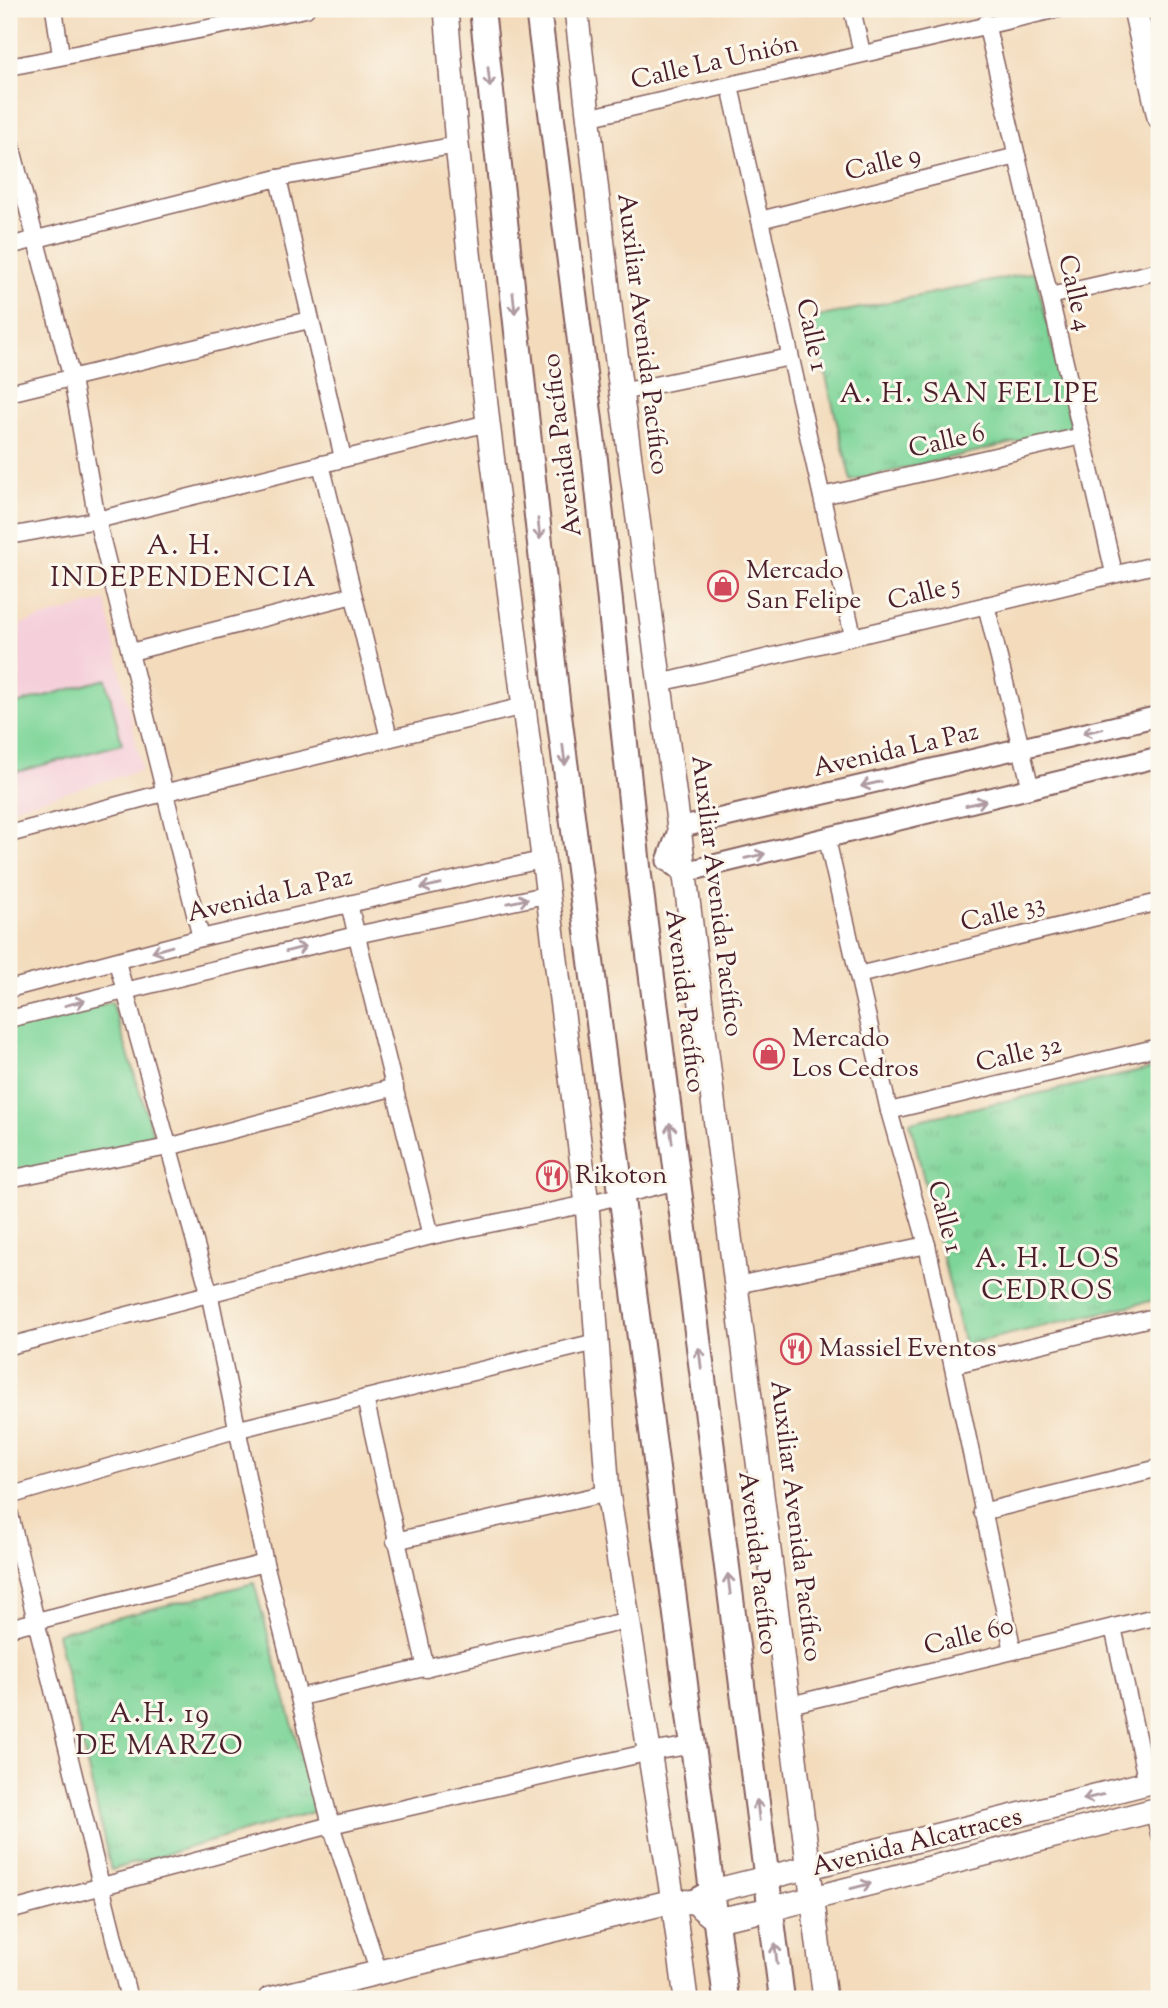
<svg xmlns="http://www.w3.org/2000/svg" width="1168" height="2008" font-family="'Sorts Mill Goudy',serif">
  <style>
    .built { fill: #f5cfda }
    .grass { fill: #7ed599; stroke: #647a62; stroke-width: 2 }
    .park { fill: url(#park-tufts); stroke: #647a62; stroke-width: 2 }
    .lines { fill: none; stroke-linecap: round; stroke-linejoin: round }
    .minor-casing { stroke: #85615e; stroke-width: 19 }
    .tertiary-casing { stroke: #85615e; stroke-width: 23 }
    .secondary-casing { stroke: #85615e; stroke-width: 26 }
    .primary-casing { stroke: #85615e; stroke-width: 28 }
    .minor { stroke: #fff; stroke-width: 16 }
    .tertiary { stroke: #fff; stroke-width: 19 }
    .secondary { stroke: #fff; stroke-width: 23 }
    .primary { stroke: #fff; stroke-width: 24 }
    .oneway { stroke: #ae9aa0 }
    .labels { text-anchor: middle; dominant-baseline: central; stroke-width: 6; stroke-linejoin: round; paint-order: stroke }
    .street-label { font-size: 26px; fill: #4a1f2b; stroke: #fbf7ec }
    .poi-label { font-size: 26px; fill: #4a1f2b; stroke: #fbf7ec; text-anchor: start }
    .neighbourhood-label { font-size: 28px; letter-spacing: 2px; fill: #4a1f2b; stroke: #fbf7ec }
  </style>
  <defs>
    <pattern id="park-tufts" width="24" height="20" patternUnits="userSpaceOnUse" patternTransform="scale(1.75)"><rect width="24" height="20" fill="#7ed599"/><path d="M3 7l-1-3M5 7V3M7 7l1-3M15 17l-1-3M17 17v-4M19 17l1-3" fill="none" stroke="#6eb684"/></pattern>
  </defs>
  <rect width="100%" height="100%" fill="#fbf7ec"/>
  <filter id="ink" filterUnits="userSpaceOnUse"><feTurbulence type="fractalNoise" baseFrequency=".0143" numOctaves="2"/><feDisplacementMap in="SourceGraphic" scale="14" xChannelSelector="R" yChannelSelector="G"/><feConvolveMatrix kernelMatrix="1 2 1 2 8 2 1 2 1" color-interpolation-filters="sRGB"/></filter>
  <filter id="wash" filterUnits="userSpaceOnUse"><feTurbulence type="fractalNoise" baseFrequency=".00686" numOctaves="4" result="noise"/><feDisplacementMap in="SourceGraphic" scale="28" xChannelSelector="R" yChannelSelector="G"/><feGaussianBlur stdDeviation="1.57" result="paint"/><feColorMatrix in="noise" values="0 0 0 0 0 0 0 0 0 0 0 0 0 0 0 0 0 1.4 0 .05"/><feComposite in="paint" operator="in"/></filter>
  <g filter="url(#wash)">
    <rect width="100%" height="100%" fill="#f3dbbc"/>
    <!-- built -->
    <polygon class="built" points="105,600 142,770 9,809 9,650 21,624"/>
    <!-- grass -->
    <g class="grass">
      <polygon points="106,679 122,744 17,772 9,735 9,706"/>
      <polygon points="112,1002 155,1141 9,1177 9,1028"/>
    </g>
    <!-- park -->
    <g class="park">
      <polygon points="1035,272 1072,429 851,481 812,318"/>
      <polygon points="1159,1067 1159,1299 964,1345 910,1122"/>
      <polygon points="254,1583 316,1811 111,1870 57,1633"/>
    </g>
  </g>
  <g filter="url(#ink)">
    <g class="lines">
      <!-- minor casing -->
      <g class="minor-casing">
        <g id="minor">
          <polyline points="54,9 61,55"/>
          <polyline points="852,9 862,53"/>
          <polyline points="986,23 1114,573"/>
          <polyline points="9,67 306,9"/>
          <polyline points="730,86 853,636"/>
          <polyline points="587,118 1058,9"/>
          <polyline points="9,137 72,379 97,520 201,938"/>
          <polyline points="278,178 343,458"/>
          <polyline points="760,220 1017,156"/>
          <polyline points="9,246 278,178 457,145"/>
          <polyline points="1050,296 1159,271"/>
          <polyline points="621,392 790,357"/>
          <polyline points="9,393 309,320"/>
          <polyline points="321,464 389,738"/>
          <polyline points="822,496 1082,436"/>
          <polyline points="9,536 97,520 488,423"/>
          <polyline points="986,605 1031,789"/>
          <polyline points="131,652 353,595"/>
          <polyline points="660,683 1159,564"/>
          <polyline points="9,834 167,792 524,706"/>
          <polyline points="827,839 889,1111 927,1245 1013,1651"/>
          <polyline points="349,904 431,1236"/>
          <polyline points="117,962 209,1292 265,1563 331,1825 379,1973"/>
          <polyline points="858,975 1159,902"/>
          <polyline points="9,989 201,938 545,859"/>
          <polyline points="9,1019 356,935 550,894"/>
          <polyline points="889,1111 1159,1047"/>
          <polyline points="9,1179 168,1147 395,1087"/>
          <polyline points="737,1285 927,1245"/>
          <polyline points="9,1346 431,1236 587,1204 677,1181"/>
          <polyline points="953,1365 1159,1316"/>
          <polyline points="365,1398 426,1669"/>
          <polyline points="9,1496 239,1429 596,1342"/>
          <polyline points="9,1511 129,1999"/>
          <polyline points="982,1512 1159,1468"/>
          <polyline points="395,1541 608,1493"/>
          <polyline points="1113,1627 1147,1783"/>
          <polyline points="9,1628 265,1563"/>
          <polyline points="300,1697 629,1620"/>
          <polyline points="790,1705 1159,1616"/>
          <polyline points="1154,1811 1159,1834"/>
          <polyline points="9,1911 331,1825 650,1752 694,1745"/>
        </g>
      </g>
      <!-- tertiary casing -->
      <g class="tertiary-casing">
        <g id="tertiary">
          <polyline points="667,861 679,828 1159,716"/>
          <polyline points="674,866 685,872 1159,757"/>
        </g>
      </g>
      <!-- secondary casing -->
      <g class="secondary-casing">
        <g id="secondary">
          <polyline points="446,9 457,145 488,423 587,1204 608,1493 673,1901 686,1999"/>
          <polyline points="576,9 612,323 679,828 825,1999"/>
          <polyline points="1135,9 1159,117"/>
          <polyline points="701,1908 716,1920 771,1909 1159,1809"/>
          <polyline points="270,1999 673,1901 693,1902 713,1891 1159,1780"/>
        </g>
      </g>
      <!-- primary casing -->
      <g class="primary-casing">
        <g id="primary">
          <polyline points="482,9 557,700 726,1999"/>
          <polyline points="538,9 595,460 639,876 782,1999"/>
        </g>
      </g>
      <!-- minor -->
      <use href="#minor" class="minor"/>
      <!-- tertiary -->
      <use href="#tertiary" class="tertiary"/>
      <!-- secondary -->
      <use href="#secondary" class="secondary"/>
      <!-- primary -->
      <use href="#primary" class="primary"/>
    </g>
    <!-- one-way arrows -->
    <defs><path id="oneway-shaft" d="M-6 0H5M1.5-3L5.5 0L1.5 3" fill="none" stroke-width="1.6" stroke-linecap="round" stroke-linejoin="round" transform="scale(1.75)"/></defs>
    <g class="oneway">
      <use href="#oneway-shaft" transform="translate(489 77) rotate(84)"/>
      <use href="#oneway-shaft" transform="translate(514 303) rotate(84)"/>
      <use href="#oneway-shaft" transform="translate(539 529) rotate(84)"/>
      <use href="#oneway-shaft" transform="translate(1093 731) rotate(167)"/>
      <use href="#oneway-shaft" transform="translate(564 755) rotate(83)"/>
      <use href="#oneway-shaft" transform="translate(871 784) rotate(167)"/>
      <use href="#oneway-shaft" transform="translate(976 803) rotate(-14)"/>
      <use href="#oneway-shaft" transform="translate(755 856) rotate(-13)"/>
      <use href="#oneway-shaft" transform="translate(431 886) rotate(167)"/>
      <use href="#oneway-shaft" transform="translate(518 901) rotate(-12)"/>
      <use href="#oneway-shaft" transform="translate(162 949) rotate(164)"/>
      <use href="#oneway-shaft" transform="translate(296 949) rotate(-14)"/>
      <use href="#oneway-shaft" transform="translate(75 1003) rotate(-14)"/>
      <use href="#oneway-shaft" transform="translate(671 1133) rotate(-97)"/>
      <use href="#oneway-shaft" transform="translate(700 1358) rotate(-97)"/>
      <use href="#oneway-shaft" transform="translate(729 1584) rotate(-97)"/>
      <use href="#oneway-shaft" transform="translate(1093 1797) rotate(166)"/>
      <use href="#oneway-shaft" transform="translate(758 1810) rotate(-97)"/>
      <use href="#oneway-shaft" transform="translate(861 1886) rotate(-14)"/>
      <use href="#oneway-shaft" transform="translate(776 1954) rotate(-97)"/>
    </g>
  </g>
  <!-- icons -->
  <defs>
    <g id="shop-ring" transform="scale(1.575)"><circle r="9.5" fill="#fbf7ec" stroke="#d1495b" stroke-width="1.5"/><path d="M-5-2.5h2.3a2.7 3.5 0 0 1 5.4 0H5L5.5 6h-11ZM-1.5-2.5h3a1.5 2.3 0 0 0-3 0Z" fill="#d1495b"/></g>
    <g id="restaurant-ring" transform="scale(1.575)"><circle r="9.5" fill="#fbf7ec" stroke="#d1495b" stroke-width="1.5"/><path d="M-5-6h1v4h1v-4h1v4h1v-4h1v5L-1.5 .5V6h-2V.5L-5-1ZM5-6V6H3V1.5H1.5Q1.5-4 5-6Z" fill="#d1495b"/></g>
  </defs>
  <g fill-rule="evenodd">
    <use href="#shop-ring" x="723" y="586"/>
    <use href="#shop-ring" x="769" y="1054"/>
    <use href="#restaurant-ring" x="552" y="1176"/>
    <use href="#restaurant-ring" x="796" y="1349"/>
  </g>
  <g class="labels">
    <!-- street labels -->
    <g class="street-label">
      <text transform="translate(715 63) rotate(-13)">Calle La Unión</text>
      <text transform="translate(883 164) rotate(-14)">Calle 9</text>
      <text transform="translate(1074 293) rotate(77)">Calle 4</text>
      <text transform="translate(642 334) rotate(83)">Auxiliar Avenida Pacífico</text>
      <text transform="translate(811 335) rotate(78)">Calle 1</text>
      <text transform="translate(947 442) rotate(-13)">Calle 6</text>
      <text transform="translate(563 445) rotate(-97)">Avenida Pacífico</text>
      <text transform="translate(924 594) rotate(-14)">Calle 5</text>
      <text transform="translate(896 751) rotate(-13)">Avenida La Paz</text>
      <text transform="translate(270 896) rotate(-13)">Avenida La Paz</text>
      <text transform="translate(716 896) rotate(83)">Auxiliar Avenida Pacífico</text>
      <text transform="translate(1003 914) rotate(-14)">Calle 33</text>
      <text transform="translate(684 1001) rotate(83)">Avenida Pacífico</text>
      <text transform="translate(1019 1055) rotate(-13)">Calle 32</text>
      <text transform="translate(944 1217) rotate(75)">Calle 1</text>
      <text transform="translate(795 1521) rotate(83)">Auxiliar Avenida Pacífico</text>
      <text transform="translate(757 1563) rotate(83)">Avenida Pacífico</text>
      <text transform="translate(969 1637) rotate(-14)">Calle 60</text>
      <text transform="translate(917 1843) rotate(-14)">Avenida Alcatraces</text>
    </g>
    <!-- poi labels -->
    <g class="poi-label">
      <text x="746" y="571">Mercado<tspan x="746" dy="30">San Felipe</tspan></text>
      <text x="792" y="1039">Mercado<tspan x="792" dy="30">Los Cedros</tspan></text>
      <text x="575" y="1176">Rikoton</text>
      <text x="819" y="1349">Massiel Eventos</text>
    </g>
    <!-- neighbourhood labels -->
    <g class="neighbourhood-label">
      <text x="970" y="395">A. H. SAN FELIPE</text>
      <text x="184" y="547">A. H.<tspan x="184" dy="32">INDEPENDENCIA</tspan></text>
      <text x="1048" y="1260">A. H. LOS<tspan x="1048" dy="32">CEDROS</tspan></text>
      <text x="160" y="1715">A.H. 19<tspan x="160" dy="32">DE MARZO</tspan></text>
    </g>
  </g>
  <!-- margin -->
  <rect width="1168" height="2008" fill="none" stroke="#fbf7ec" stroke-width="35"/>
</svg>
